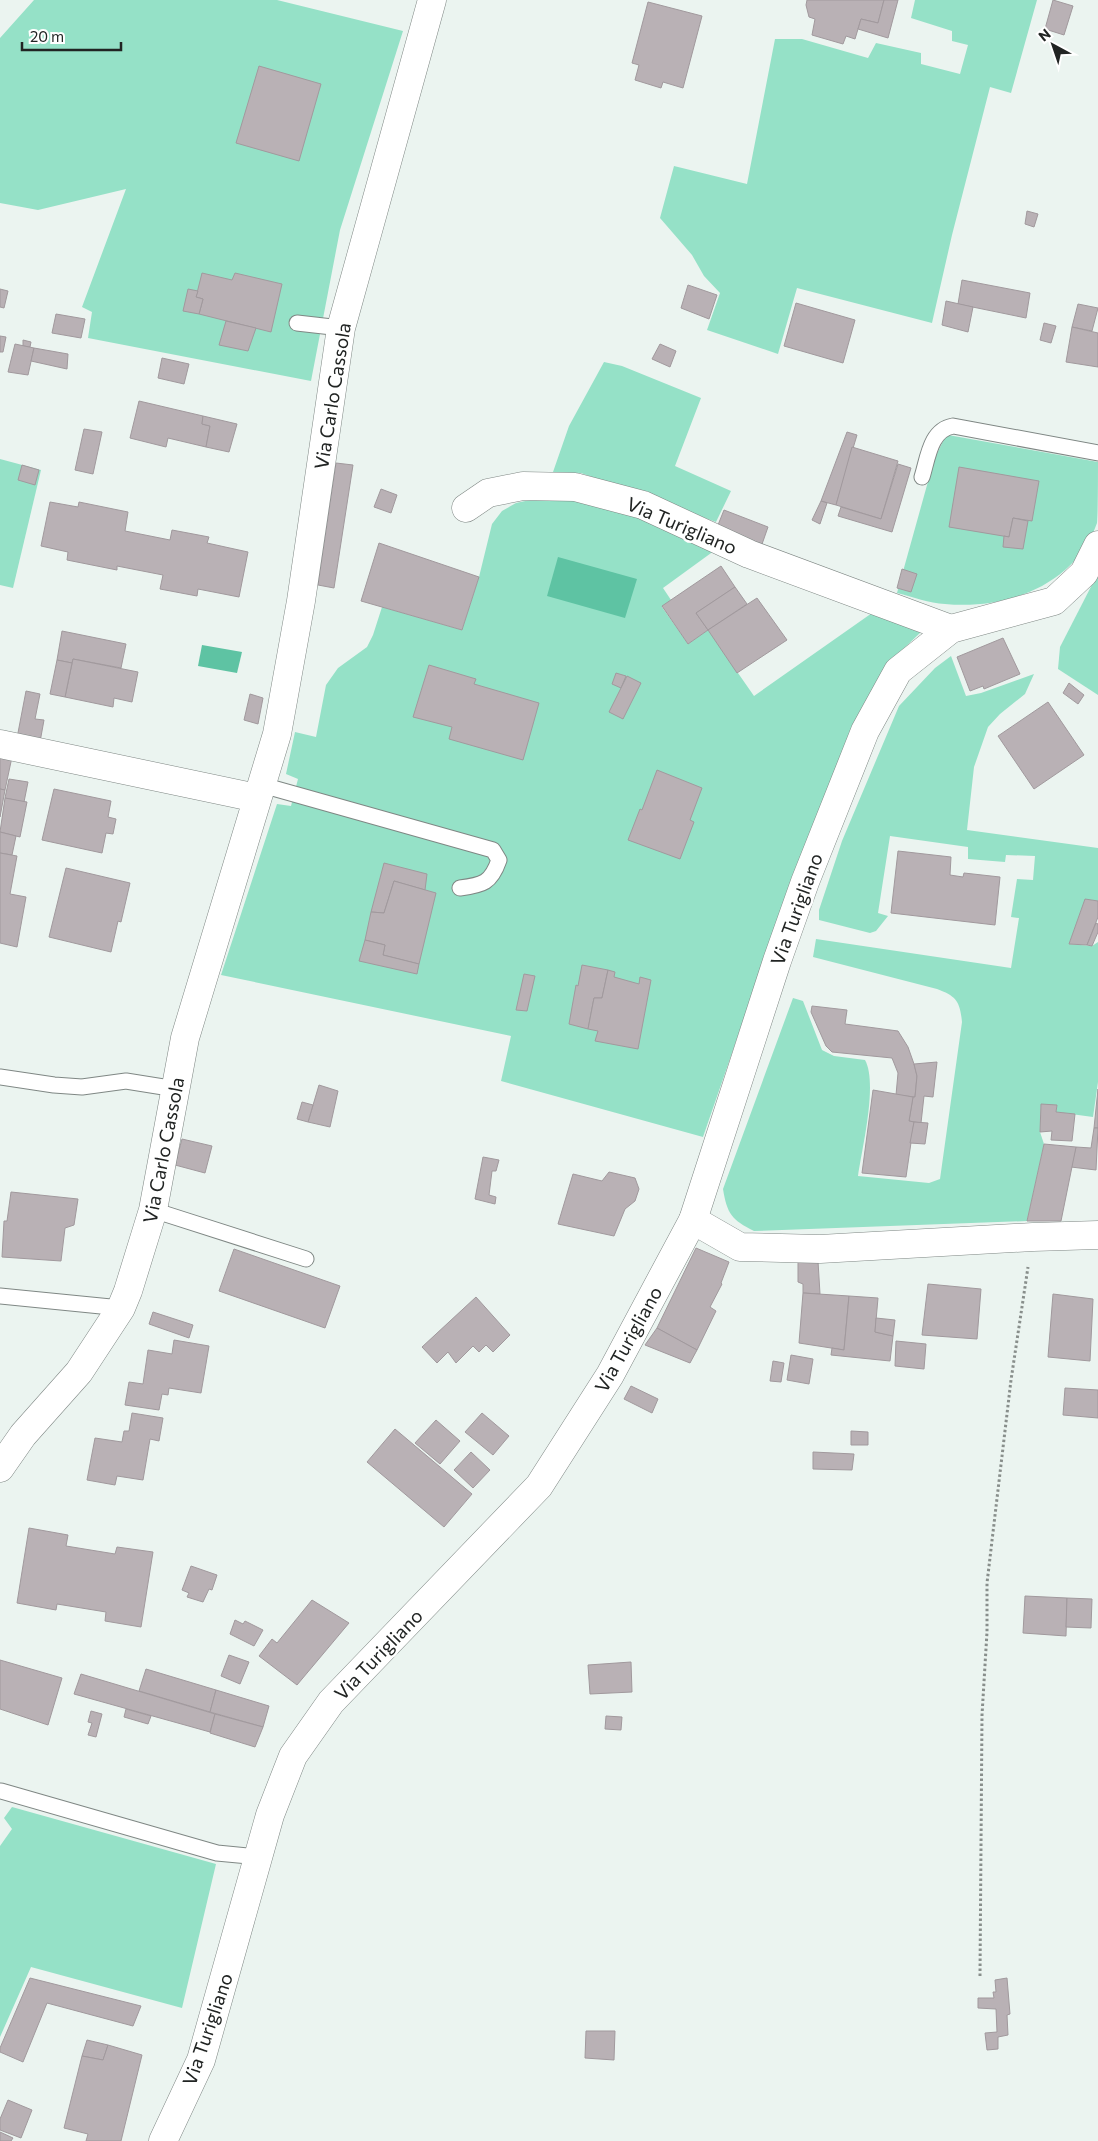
<svg xmlns="http://www.w3.org/2000/svg" width="1098" height="2141" font-family="Commissioner,sans-serif">
  <style>
    .green { fill: #95e1c7 }
    .water { fill: #5ec3a3 }
    .building { fill: #b9b1b5; stroke: #a1999d }
    .lines { fill: none; stroke-linecap: round; stroke-linejoin: round }
    .service-casing { stroke: #7f8784; stroke-width: 17 }
    .minor-casing { stroke: #7f8784; stroke-width: 29 }
    .path { stroke: #888e8b; stroke-width: 3; stroke-dasharray: 2.5 2.5; stroke-linecap: butt }
    .service { stroke: #fff; stroke-width: 15 }
    .minor { stroke: #fff; stroke-width: 28 }
    .labels { text-anchor: middle; dominant-baseline: central; stroke-width: 5; stroke-linejoin: round; paint-order: stroke }
    .street-label { font-size: 19px; fill: #212423; stroke: #fff }
  </style>
  <rect width="100%" height="100%" fill="#ebf4f0"/>
  <!-- green -->
  <g class="green">
    <polygon points="34,0 277,0 403,31 340,230 311,381 88,338 92,312 82,307 126,189 38,210 0,203 0,38"/>
    <polygon points="915,0 1037,0 1011,93 990,87 952,235 932,323 797,288 778,354 707,330 720,293 704,276 692,255 660,218 674,166 747,184 775,39 802,39 868,58 876,43 921,53 921,64 960,74 968,45 952,41 952,31 911,18"/>
    <polygon points="604,362 622,366 701,398 675,466 731,491 716,522 581,473 553,472 569,426"/>
    <path d="M948 435 1098 462C1098 476 1098 511 1097 523 1075 585 1007 610 945 604 929 603 913 597 897 593L934 460 945 437Z"/>
    <polygon points="0,459 41,470 13,588 0,585"/>
    <polygon points="544,497 604,505 650,520 718,548 663,588 671,600 662,607 688,644 708,630 754,696 872,613 923,630 895,657 772,937 703,1137 501,1081 511,1036 221,975 277,804 291,806 298,779 286,774 295,732 316,737 326,685 338,668 367,647 373,635 382,607 462,630 479,577 492,524 502,511 516,503"/>
    <polygon points="1098,573 1098,695 1058,669 1060,647"/>
    <path d="M951 656 966 696 981 693 1034 674 1025 694 1000 714 988 727 974 767 967 830 1098 848V901L1085 900 1069 944 1092 946 1098 942V1082L1093 1117 1056 1112 1057 1105H1041L1040 1132 1044 1144 1027 1221 754 1231C732 1220 727 1214 723 1189L793 998 803 1001 822 1050 834 1056 865 1060C878 1083 862 1148 858 1176L929 1183 940 1179 962 1022C960 1001 956 996 937 989L813 957 816 939 1011 968 1019 918 1011 917 1017 879 1033 880 1035 856 1006 855 1005 862 968 859V847L890 836 878 913 888 916 876 931 870 933 819 920V910L842 841 899 706 935 668Z"/>
    <polygon points="12,1807 216,1864 182,2008 31,1967 0,2037 0,1846 12,1829 4,1818"/>
  </g>
  <!-- water -->
  <g class="water">
    <polygon points="558,557 637,579 625,618 547,596"/>
    <polygon points="202,645 242,652 237,673 198,666"/>
  </g>
  <!-- building -->
  <g class="building">
    <polygon points="807,0 884,0 878,23 861,19 855,39 846,36 843,44 812,35 815,19 809,17 806,5"/>
    <polygon points="884,0 898,0 888,38 858,29 861,19 878,23"/>
    <polygon points="1053,0 1073,6 1064,35 1045,29"/>
    <polygon points="648,2 702,16 683,88 663,82 661,88 635,80 639,65 632,63"/>
    <polygon points="259,66 321,84 299,161 236,143"/>
    <polygon points="1027,211 1038,214 1034,227 1025,224"/>
    <polygon points="202,273 232,280 235,273 282,284 271,332 199,314 203,299 196,297"/>
    <polygon points="962,280 1030,293 1026,318 958,304"/>
    <polygon points="688,285 717,295 709,319 681,308"/>
    <polygon points="0,289 8,291 4,308 0,307"/>
    <polygon points="188,289 198,291 196,297 203,299 199,314 183,311"/>
    <polygon points="946,301 973,307 968,332 942,325"/>
    <polygon points="796,303 855,320 843,363 784,346"/>
    <polygon points="1078,304 1098,308 1092,331 1072,327"/>
    <polygon points="56,314 85,319 81,338 52,333"/>
    <polygon points="226,321 256,328 248,351 219,345"/>
    <polygon points="1044,323 1056,326 1051,343 1040,340"/>
    <polygon points="1072,327 1098,333 1098,367 1066,362"/>
    <polygon points="0,336 6,337 3,352 0,352"/>
    <polygon points="23,340 31,342 30,347 23,346"/>
    <polygon points="15,344 34,348 28,375 8,372"/>
    <polygon points="660,344 676,351 670,367 652,359"/>
    <polygon points="34,348 68,354 67,369 31,361"/>
    <polygon points="162,358 189,364 184,384 158,378"/>
    <polygon points="139,401 203,416 202,424 210,426 206,447 168,438 166,447 130,438"/>
    <polygon points="203,416 237,424 229,452 206,447 210,426 202,424"/>
    <polygon points="84,429 102,432 93,474 75,470"/>
    <polygon points="847,432 857,435 836,505 821,501"/>
    <polygon points="852,447 898,461 881,519 836,505"/>
    <polygon points="336,463 353,465 334,588 318,585"/>
    <polygon points="898,464 911,468 892,532 838,516 841,507 881,519"/>
    <polygon points="22,465 39,470 35,485 18,480"/>
    <polygon points="959,467 1039,481 1032,521 1013,518 1009,537 949,527"/>
    <polygon points="381,489 397,495 391,513 374,507"/>
    <polygon points="821,501 827,503 820,524 812,520"/>
    <polygon points="50,502 78,507 79,502 128,512 125,531 170,540 172,530 209,537 207,543 248,552 239,597 198,589 197,596 160,589 163,575 117,566 117,570 67,560 68,552 41,546"/>
    <polygon points="724,510 768,527 761,547 716,530"/>
    <polygon points="1013,518 1028,521 1023,549 1003,547 1004,536 1009,537"/>
    <polygon points="379,543 479,577 462,630 361,601"/>
    <polygon points="721,566 735,587 696,613 708,630 688,644 662,606"/>
    <polygon points="902,569 917,574 911,592 897,588"/>
    <polygon points="735,587 747,604 708,630 696,613"/>
    <polygon points="757,598 787,640 737,673 708,630"/>
    <polygon points="62,631 126,644 121,668 73,659 72,663 57,660"/>
    <polygon points="1003,638 1020,674 984,689 983,686 970,691 957,657"/>
    <polygon points="73,659 138,672 132,702 114,698 113,707 65,697"/>
    <polygon points="57,660 72,663 65,697 50,694"/>
    <polygon points="429,665 476,679 474,684 539,703 523,760 449,739 452,727 413,717"/>
    <polygon points="616,673 626,676 621,688 612,684"/>
    <polygon points="627,676 641,683 623,719 609,712"/>
    <polygon points="1069,683 1084,695 1078,704 1063,693"/>
    <polygon points="26,691 40,694 35,719 44,720 40,742 17,738"/>
    <polygon points="250,694 263,698 258,724 244,720"/>
    <polygon points="1048,702 1084,755 1034,789 998,736"/>
    <polygon points="0,755 12,757 5,790 0,789"/>
    <polygon points="657,770 702,788 690,820 694,822 680,859 628,840 640,809 642,810"/>
    <polygon points="9,779 28,782 24,802 5,798"/>
    <polygon points="0,789 5,790 0,817"/>
    <polygon points="54,789 111,801 108,817 116,819 113,834 106,833 102,853 42,840"/>
    <polygon points="5,798 27,802 20,837 0,832"/>
    <polygon points="0,832 16,836 12,855 0,853"/>
    <polygon points="898,851 951,857 950,875 963,877 964,873 1000,877 995,925 891,913"/>
    <polygon points="0,853 17,856 10,894 26,897 17,947 0,943"/>
    <polygon points="384,863 427,874 425,890 394,881 384,913 371,912"/>
    <polygon points="66,868 130,883 121,922 118,921 111,952 49,937"/>
    <polygon points="394,881 436,893 419,964 383,955 385,945 365,940 371,912 384,913"/>
    <polygon points="1085,899 1098,901 1098,917 1087,945 1069,944"/>
    <polygon points="1096,923 1098,924 1098,932 1092,946 1087,945"/>
    <polygon points="365,940 385,945 383,955 419,964 417,974 359,961"/>
    <polygon points="582,965 608,970 602,998 594,998 588,1029 569,1024 576,985 578,986"/>
    <polygon points="608,970 615,972 614,977 639,984 640,977 651,980 638,1049 595,1041 598,1031 588,1029 594,998 602,998"/>
    <polygon points="524,974 535,976 527,1011 516,1010"/>
    <polygon points="812,1006 847,1010 845,1024 898,1031 908,1047 914,1064 917,1076 915,1097 896,1095 898,1073 892,1058 832,1052 826,1046 811,1012"/>
    <polygon points="937,1062 933,1097 924,1096 921,1123 909,1121 913,1097 915,1097 917,1076 914,1064"/>
    <polygon points="319,1085 338,1091 330,1127 308,1122"/>
    <polygon points="1098,1089 1098,1128 1094,1128"/>
    <polygon points="873,1090 913,1097 909,1121 914,1122 906,1177 862,1173"/>
    <polygon points="302,1102 313,1105 308,1122 297,1119"/>
    <polygon points="1041,1104 1057,1105 1056,1112 1075,1114 1072,1141 1051,1140 1052,1131 1040,1132"/>
    <polygon points="914,1122 928,1123 925,1144 910,1143"/>
    <polygon points="1094,1128 1098,1128 1096,1170 1071,1167 1076,1147 1091,1148"/>
    <polygon points="182,1139 212,1146 205,1173 175,1165"/>
    <polygon points="1044,1144 1076,1147 1061,1221 1027,1221"/>
    <polygon points="483,1157 499,1160 496,1171 492,1171 489,1195 496,1197 495,1204 475,1199"/>
    <polygon points="609,1172 635,1178 639,1189 635,1201 625,1209 614,1236 558,1224 573,1174 602,1181"/>
    <polygon points="11,1192 78,1199 74,1225 65,1228 61,1261 2,1257 4,1221 7,1221"/>
    <polygon points="696,1248 729,1262 721,1283 722,1284 710,1307 716,1311 697,1350 657,1328"/>
    <polygon points="234,1249 340,1286 325,1328 219,1291"/>
    <polygon points="798,1261 818,1261 820,1294 803,1293 803,1284 798,1282"/>
    <polygon points="928,1284 981,1289 977,1339 922,1335"/>
    <polygon points="803,1293 849,1296 844,1350 799,1343"/>
    <polygon points="1053,1294 1093,1299 1090,1361 1048,1357"/>
    <polygon points="849,1296 878,1298 875,1332 893,1336 890,1361 831,1355 832,1348 844,1350"/>
    <polygon points="476,1297 510,1335 493,1352 486,1345 479,1352 473,1346 456,1363 448,1352 437,1363 422,1347"/>
    <polygon points="153,1312 193,1325 189,1338 149,1324"/>
    <polygon points="876,1318 895,1320 893,1336 875,1332"/>
    <polygon points="657,1328 697,1350 690,1363 645,1345"/>
    <polygon points="174,1340 209,1346 201,1393 169,1388 168,1395 162,1394 159,1410 125,1405 129,1382 143,1384 148,1350 172,1354"/>
    <polygon points="896,1341 926,1344 924,1369 895,1366"/>
    <polygon points="791,1355 813,1359 809,1384 787,1380"/>
    <polygon points="773,1361 784,1363 781,1382 770,1381"/>
    <polygon points="631,1386 658,1399 652,1413 624,1399"/>
    <polygon points="1065,1388 1098,1390 1098,1418 1063,1415"/>
    <polygon points="132,1413 163,1418 159,1441 150,1439 143,1480 117,1476 115,1485 87,1480 95,1438 122,1442 124,1431 129,1431"/>
    <polygon points="482,1413 509,1436 493,1455 465,1432"/>
    <polygon points="436,1420 460,1441 440,1464 415,1443"/>
    <polygon points="395,1429 472,1494 444,1527 367,1462"/>
    <polygon points="851,1431 868,1432 868,1445 851,1445"/>
    <polygon points="471,1452 490,1470 473,1488 454,1470"/>
    <polygon points="813,1452 854,1454 852,1470 813,1469"/>
    <polygon points="29,1528 68,1535 66,1546 115,1554 117,1547 153,1552 141,1627 105,1621 106,1612 57,1604 56,1610 17,1603"/>
    <polygon points="191,1566 217,1575 212,1590 209,1589 203,1602 187,1597 189,1593 182,1590"/>
    <polygon points="1025,1596 1067,1598 1066,1636 1023,1633"/>
    <polygon points="1067,1598 1092,1599 1091,1628 1066,1627"/>
    <polygon points="312,1600 349,1623 297,1685 259,1656 272,1639 277,1643"/>
    <polygon points="235,1620 243,1624 245,1621 263,1630 254,1646 230,1634"/>
    <polygon points="229,1655 249,1662 240,1684 221,1676"/>
    <polygon points="0,1660 62,1678 48,1725 0,1709"/>
    <polygon points="631,1662 632,1692 590,1694 588,1665"/>
    <polygon points="146,1669 216,1690 210,1712 139,1691"/>
    <polygon points="81,1674 215,1714 210,1732 74,1694"/>
    <polygon points="216,1690 269,1706 263,1727 210,1712"/>
    <polygon points="126,1709 151,1716 148,1724 124,1717"/>
    <polygon points="91,1711 102,1714 96,1737 88,1735 92,1723 88,1722"/>
    <polygon points="215,1714 263,1727 255,1747 210,1733"/>
    <polygon points="606,1716 622,1717 621,1730 605,1729"/>
    <polygon points="30,1978 141,2006 133,2026 47,2003 23,2062 0,2052 0,2048"/>
    <polygon points="1007,1978 1010,2014 1007,2015 1008,2035 998,2037 998,2049 987,2050 985,2033 997,2032 996,2009 978,2008 978,1998 994,1998 993,1992 996,1992 995,1980"/>
    <polygon points="586,2031 615,2031 614,2060 585,2058"/>
    <polygon points="87,2040 108,2045 103,2060 82,2056"/>
    <polygon points="108,2045 142,2055 121,2141 86,2141 88,2134 64,2128 82,2056 103,2060"/>
    <polygon points="8,2100 32,2110 21,2138 0,2130 0,2119"/>
    <polygon points="0,2132 13,2138 11,2141 0,2141"/>
  </g>
  <g class="lines">
    <!-- service casing -->
    <g class="service-casing">
      <g id="service">
        <polyline points="297,323 341,328"/>
        <path d="M922 477C928 458 930 430 953 426L1098 453"/>
        <path d="M262 785 493 850 499 860C491 883 483 885 460 888"/>
        <polyline points="0,1077 54,1085 82,1087 126,1081 176,1089"/>
        <polyline points="153,1210 306,1259"/>
        <polyline points="0,1296 121,1308"/>
        <polyline points="1,1791 217,1853 258,1857"/>
      </g>
    </g>
    <!-- minor casing -->
    <g class="minor-casing">
      <g id="minor">
        <polyline points="466,508 488,493 523,486 575,487 643,505 749,554 951,629"/>
        <polyline points="0,744 257,798"/>
        <polyline points="693,1220 740,1247 820,1249 1033,1237 1098,1235"/>
        <polyline points="0,1468 23,1435 79,1372 121,1308 128,1291 153,1210 185,1038 277,734 301,601 341,328 432,0"/>
        <polyline points="163,2141 201,2060 270,1815 293,1756 331,1702 539,1486 610,1375 693,1220 777,961 805,882 865,731 898,671 951,629 1054,601 1084,573 1098,545"/>
      </g>
    </g>
    <!-- path -->
    <polyline class="path" points="980,1976 982,1715 987,1632 987,1583 1011,1380 1028,1267"/>
    <!-- service -->
    <use href="#service" class="service"/>
    <!-- minor -->
    <use href="#minor" class="minor"/>
  </g>
  <g class="labels">
    <!-- street labels -->
    <g class="street-label">
      <text transform="translate(332 396) rotate(-81)">Via Carlo Cassola</text>
      <text transform="translate(682 525) rotate(23)">Via Turigliano</text>
      <text transform="translate(796 909) rotate(-70)">Via Turigliano</text>
      <text transform="translate(163 1150) rotate(-79)">Via Carlo Cassola</text>
      <text transform="translate(628 1339) rotate(-61)">Via Turigliano</text>
      <text transform="translate(378 1654) rotate(-46)">Via Turigliano</text>
      <text transform="translate(207 2029) rotate(-71)">Via Turigliano</text>
    </g>
  </g>
  <!-- north arrow -->
  <g transform="translate(1053 45) rotate(320)" stroke="#ffffff" stroke-width="4" paint-order="stroke">
  <path d="M0-4L9 19L0 12L-9 19Z" fill="#212423"/>
  <text y="-8" font-size="14" font-weight="bold" text-anchor="middle" fill="#212423">N</text>
  </g>
  <!-- scale -->
  <path d="M22 42v8h99v-8" fill="none" stroke="#212423" stroke-width="2.5"/>
  <text x="30" y="42" font-size="15" fill="#212423" stroke="#ffffff" stroke-width="4" paint-order="stroke">20 m</text>
</svg>
